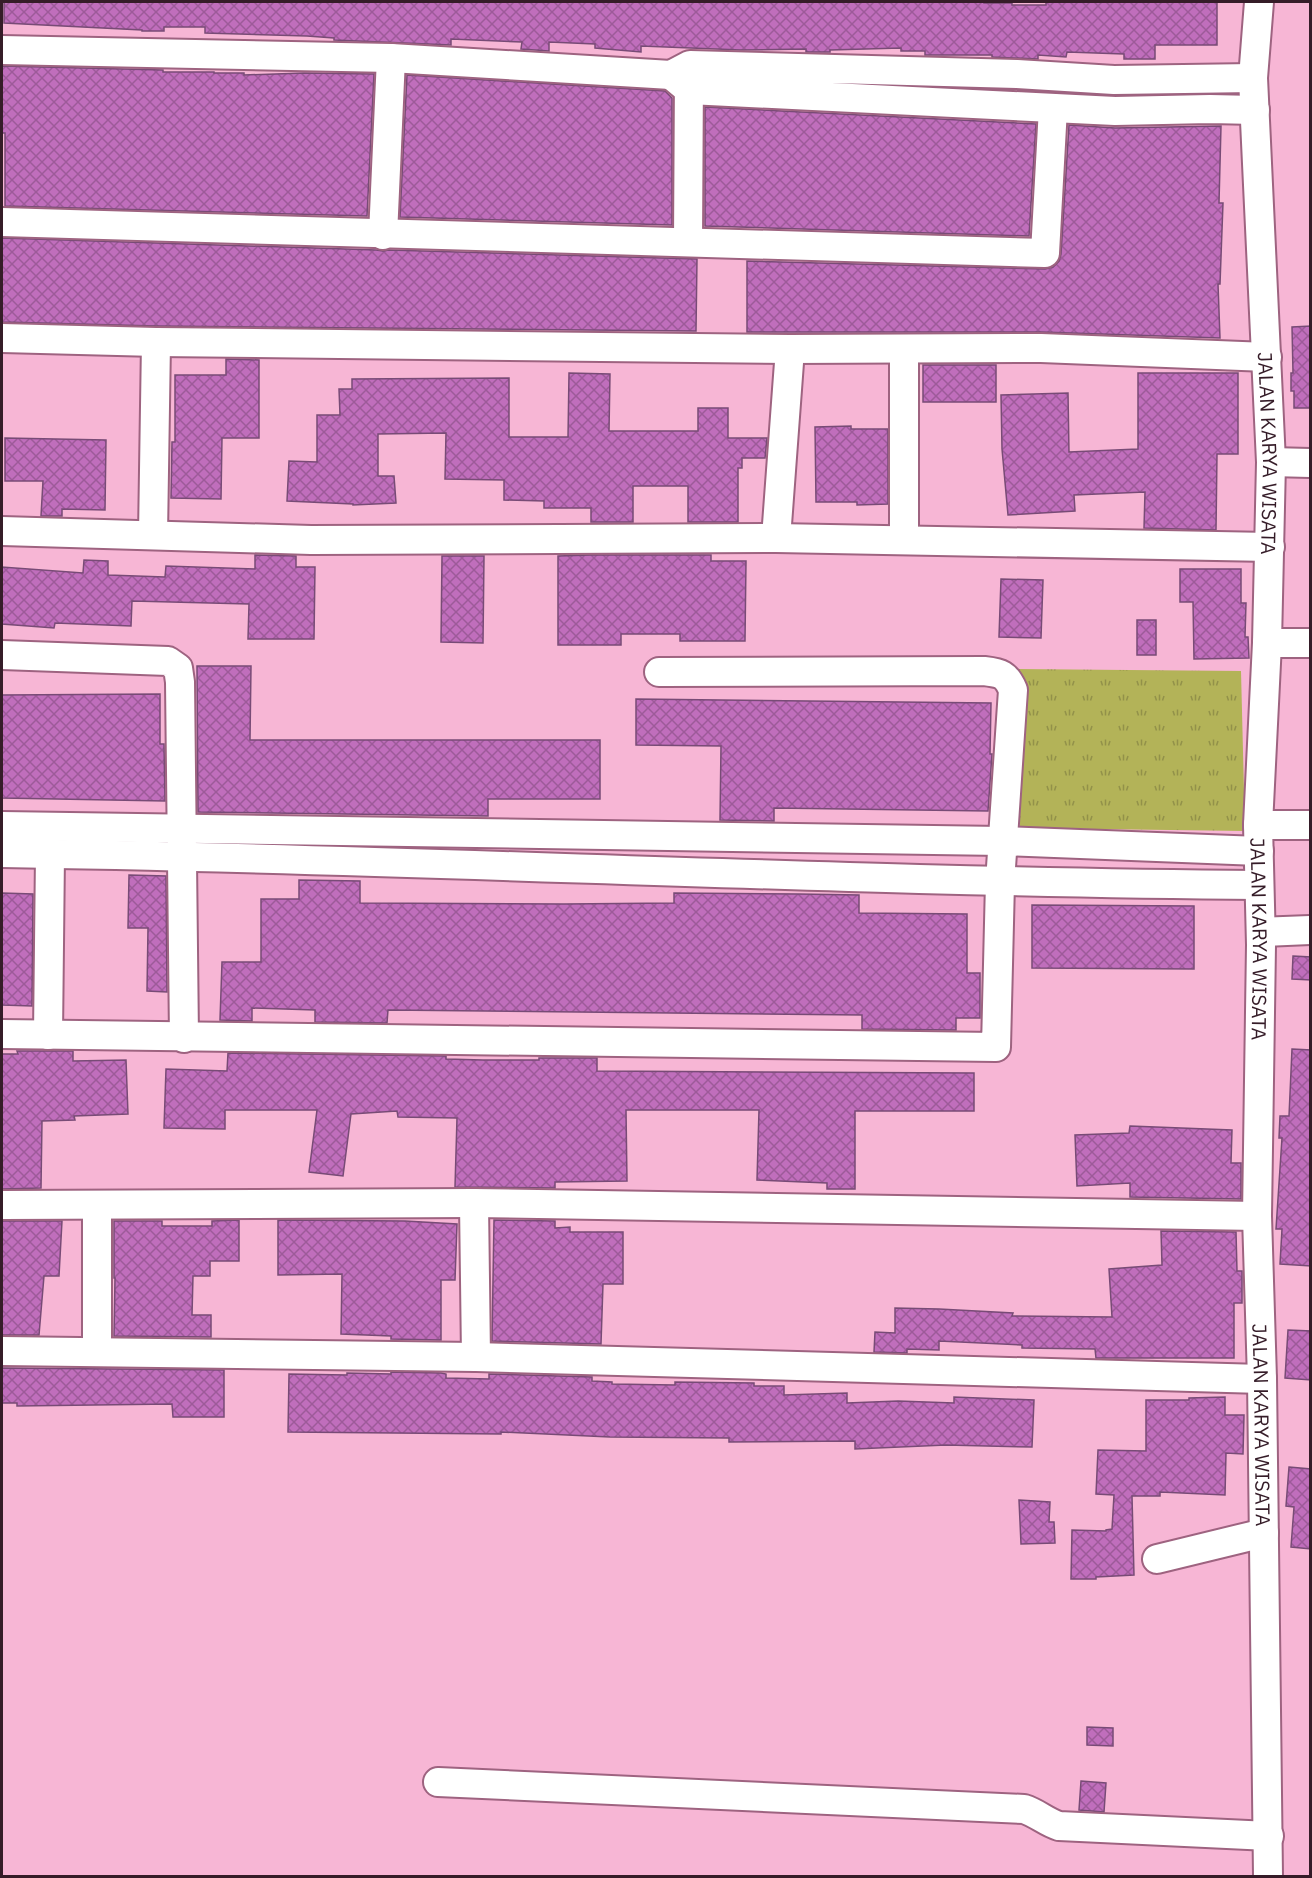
<svg xmlns="http://www.w3.org/2000/svg" width="1312" height="1878" font-family="'IBM Plex Sans',sans-serif">
  <style>
    .grass { fill: url(#grass-tufts) }
    .building { fill: url(#building-cross-hatch); stroke: #784b76; stroke-width: 1.5 }
    .lines { fill: none; stroke-linecap: round; stroke-linejoin: round }
    .minor-casing { stroke: #9e6380; stroke-width: 32 }
    .minor { stroke: #fff; stroke-width: 28 }
    .labels { text-anchor: middle; dominant-baseline: central; stroke-width: 6; stroke-linejoin: round; paint-order: stroke }
    .street-label { font-size: 20px; fill: #351c28; stroke: #fdc7e0 }
  </style>
  <defs>
    <pattern id="grass-tufts" width="24" height="20" patternUnits="userSpaceOnUse" patternTransform="scale(1.5)"><rect width="24" height="20" fill="#b3b358"/><path d="M3 7l-1-3M5 7V3M7 7l1-3M15 17l-1-3M17 17v-4M19 17l1-3" fill="none" stroke="#929149"/></pattern>
    <pattern id="building-cross-hatch" width="8" height="8" patternUnits="userSpaceOnUse" patternTransform="scale(1.5)"><rect width="8" height="8" fill="#c06ebc"/><path d="M0 0l8 8M0 8l8-8" fill="none" stroke="#9d5a99"/></pattern>
  </defs>
  <rect width="100%" height="100%" fill="#f7b6d5"/>
  <!-- grass -->
  <polygon class="grass" points="1016,669 1241,671 1245,831 1020,828"/>
  <!-- building -->
  <g class="building">
    <polygon points="4,2 984,2 984,3 1012,3 1012,5 1046,5 1046,2 1217,2 1217,45 1155,45 1155,59 1124,59 1124,54 1067,52 1066,57 1038,55 1038,59 992,57 992,55 925,55 925,51 901,51 901,48 830,50 830,52 806,52 806,49 741,50 641,46 641,52 595,48 595,44 549,42 549,51 521,49 522,42 451,39 451,45 334,40 334,38 307,36 205,33 205,27 164,27 164,31 142,31 142,30 4,23"/>
    <polygon points="2,66 163,70 163,72 214,72 214,73 244,73 244,75 304,73 374,74 367,216 5,206 5,133 2,133"/>
    <polygon points="407,75 665,91 672,98 672,225 400,217"/>
    <polygon points="705,107 1036,124 1029,236 705,226"/>
    <polygon points="1069,125 1115,128 1221,126 1219,203 1223,203 1220,284 1218,284 1220,338 1041,332 747,332 747,261 1045,269 1053,267 1059,261 1061,254"/>
    <polygon points="2,238 376,250 383,251 389,250 697,259 696,331 156,326 2,322"/>
    <polygon points="1311,326 1311,408 1294,408 1294,391 1291,391 1291,373 1293,373 1292,327"/>
    <polygon points="226,359 259,360 259,438 222,438 221,499 171,498 172,442 175,442 175,375 226,375"/>
    <rect x="923" y="365" width="73" height="37"/>
    <polygon points="569,373 610,374 609,431 698,431 698,408 728,408 728,438 767,438 765,458 742,458 742,468 738,468 738,522 688,522 688,486 633,486 633,522 591,522 591,508 544,508 544,501 504,500 504,480 445,479 446,433 378,434 378,476 394,476 396,503 353,505 353,504 287,501 289,461 317,462 317,415 340,415 339,389 352,389 352,379 509,378 509,437 568,437"/>
    <polygon points="1138,373 1238,373 1238,454 1217,454 1216,530 1144,528 1145,492 1074,495 1075,511 1008,515 1002,449 1001,395 1068,393 1069,452 1138,449"/>
    <polygon points="851,426 851,429 888,429 888,504 857,505 857,502 816,502 815,427"/>
    <polygon points="5,438 106,440 105,510 62,509 62,516 41,516 43,481 5,481"/>
    <polygon points="255,555 296,556 296,567 315,567 314,639 248,639 249,604 132,601 131,626 55,623 54,628 2,624 2,567 83,573 84,560 108,561 108,575 165,577 166,566 255,569"/>
    <polygon points="591,555 711,555 711,561 746,561 745,641 680,641 680,634 621,634 621,645 558,645 558,556"/>
    <polygon points="442,556 484,556 483,643 441,642"/>
    <polygon points="1180,569 1241,569 1241,603 1246,603 1245,637 1248,637 1249,658 1194,659 1193,602 1180,602"/>
    <polygon points="1001,579 1043,580 1041,638 999,637"/>
    <rect x="1137" y="620" width="19" height="35"/>
    <polygon points="197,666 251,666 250,740 600,740 600,799 488,799 488,816 198,812"/>
    <polygon points="160,694 160,744 164,744 165,801 2,798 2,695"/>
    <polygon points="636,699 991,703 990,754 992,754 988,811 774,808 774,821 720,820 721,746 636,745"/>
    <polygon points="129,875 166,876 167,992 147,991 148,928 128,928"/>
    <polygon points="299,880 360,881 360,903 564,904 674,903 674,893 798,894 859,895 859,913 967,914 967,973 980,973 980,1018 956,1018 956,1030 862,1029 862,1015 388,1010 387,1023 315,1022 315,1010 252,1008 252,1021 220,1020 222,962 261,962 261,899 299,899"/>
    <polygon points="2,893 33,894 32,1006 2,1005"/>
    <polygon points="1032,905 1194,906 1194,969 1032,968"/>
    <polygon points="1293,956 1311,957 1311,980 1292,979"/>
    <polygon points="1292,1049 1311,1050 1311,1266 1280,1264 1282,1229 1276,1229 1282,1138 1279,1138 1280,1116 1289,1116"/>
    <polygon points="17,1051 73,1051 73,1061 126,1060 128,1114 74,1116 75,1120 42,1121 41,1188 2,1189 2,1054 18,1054"/>
    <polygon points="228,1053 446,1056 446,1059 483,1060 539,1060 539,1058 597,1058 597,1071 974,1073 974,1111 855,1111 855,1189 827,1189 827,1183 757,1180 759,1110 626,1110 627,1181 555,1182 555,1188 455,1187 457,1118 398,1117 397,1111 351,1114 343,1176 309,1172 317,1110 225,1110 225,1129 164,1128 166,1069 227,1071"/>
    <polygon points="1130,1126 1232,1130 1231,1163 1241,1163 1241,1199 1130,1197 1130,1183 1077,1186 1075,1135 1129,1133"/>
    <polygon points="239,1220 239,1261 210,1261 210,1276 193,1276 192,1315 211,1315 211,1337 114,1336 115,1278 114,1278 114,1221 162,1221 162,1226 212,1226 212,1221"/>
    <polygon points="278,1220 405,1221 457,1224 455,1280 441,1280 441,1340 391,1339 391,1336 341,1334 342,1274 278,1275"/>
    <polygon points="494,1220 555,1221 555,1228 570,1227 570,1232 623,1232 623,1284 603,1284 601,1344 492,1341"/>
    <polygon points="2,1221 62,1221 59,1276 44,1276 39,1335 2,1335"/>
    <polygon points="1161,1231 1236,1232 1237,1271 1242,1271 1242,1303 1234,1303 1234,1358 1096,1358 1095,1349 1022,1348 1022,1345 939,1341 939,1350 907,1349 907,1353 874,1352 875,1332 895,1333 895,1308 939,1309 1013,1313 1012,1316 1112,1317 1109,1269 1162,1265"/>
    <polygon points="1288,1330 1311,1331 1311,1380 1285,1378"/>
    <polygon points="2,1368 224,1370 224,1417 173,1417 172,1404 17,1406 17,1403 2,1403"/>
    <polygon points="391,1372 441,1373 446,1374 446,1378 489,1379 489,1374 592,1377 592,1381 612,1382 612,1384 675,1385 675,1382 754,1383 754,1386 784,1386 784,1395 847,1393 847,1403 898,1401 954,1403 954,1397 1034,1400 1032,1447 946,1445 855,1449 855,1441 729,1442 729,1438 610,1437 501,1432 501,1434 288,1432 289,1374 347,1375 347,1373 391,1374"/>
    <polygon points="1225,1397 1225,1415 1244,1415 1243,1454 1226,1453 1225,1495 1160,1492 1160,1496 1132,1496 1134,1575 1096,1577 1096,1579 1071,1579 1072,1530 1106,1531 1106,1530 1112,1529 1114,1495 1096,1494 1098,1450 1146,1451 1146,1400 1189,1400 1189,1398"/>
    <polygon points="1289,1467 1311,1469 1311,1549 1291,1547 1294,1507 1286,1506"/>
    <polygon points="1019,1500 1050,1502 1049,1522 1054,1522 1055,1543 1021,1544"/>
    <polygon points="1087,1727 1113,1728 1113,1746 1087,1745"/>
    <polygon points="1081,1781 1106,1783 1104,1812 1079,1810"/>
  </g>
  <g class="lines">
    <!-- minor casing -->
    <g class="minor-casing">
      <g id="minor">
        <path id="s1" d="M1259 2 1253 78 1271 462 1267 643 1258 825 1261 945 1257 1216 1262 1379 1268 1876"/>
        <polyline points="2,50 391,58 671,75"/>
        <polyline points="1253,78 1114,80 1017,74 690,65 671,75 689,90 1115,111 1210,109 1255,110"/>
        <polyline points="2,222 1045,253 1053,108"/>
        <polyline points="383,235 391,58"/>
        <polyline points="688,241 689,73"/>
        <polyline points="2,338 156,342 790,349 1041,348 1267,357"/>
        <polyline points="904,350 904,539"/>
        <polyline points="1271,462 1310,463"/>
        <polyline points="2,531 311,540 776,538 1270,547"/>
        <polyline points="153,535 156,342"/>
        <polyline points="776,538 790,349"/>
        <polyline points="1267,643 1310,643"/>
        <polyline points="2,655 168,661 178,668 180,682 184,1038"/>
        <polyline points="1258,825 1310,825"/>
        <polyline points="2,826 1002,841 1259,851"/>
        <path d="M2 853C421 859 840 882 1259 885"/>
        <polyline points="1261,932 1310,930"/>
        <path d="M2 1034 996 1047 1000 882 1013 690C1006 674 1001 673 984 671L659 672"/>
        <polyline points="48,1035 50,854"/>
        <polyline points="474,1203 476,1357"/>
        <polyline points="2,1205 474,1203 1257,1216"/>
        <polyline points="97,1206 97,1351"/>
        <polyline points="2,1351 476,1357 1262,1379"/>
        <polyline points="1157,1559 1264,1533"/>
        <path d="M438 1782 1024 1809C1037 1813 1046 1822 1059 1826L1269 1836"/>
      </g>
    </g>
    <!-- minor -->
    <use href="#minor" class="minor"/>
  </g>
  <g class="labels">
    <!-- street labels -->
    <g class="street-label">
      <text stroke="none"><textPath href="#s1" startOffset="452">JALAN KARYA WISATA</textPath></text>
      <text stroke="none"><textPath href="#s1" startOffset="938">JALAN KARYA WISATA</textPath></text>
      <text stroke="none"><textPath href="#s1" startOffset="1424">JALAN KARYA WISATA</textPath></text>
    </g>
  </g>
  <!-- border -->
  <rect width="1312" height="1878" fill="none" stroke="#351c28" stroke-width="6"/>
</svg>
